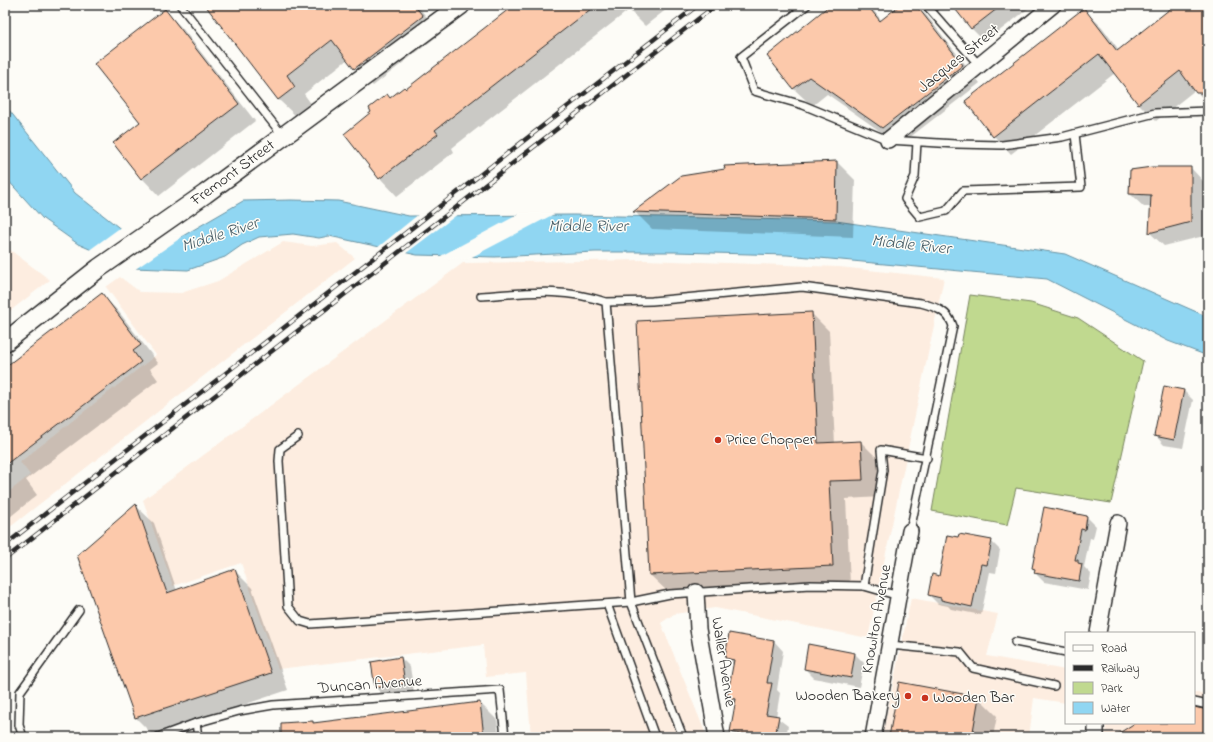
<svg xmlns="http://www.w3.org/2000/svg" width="1213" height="742" font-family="'Indie Flower',sans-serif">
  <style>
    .built { fill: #fdede0 }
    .green { fill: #c0d98f; stroke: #76825d }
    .water { fill: #90d6f2; stroke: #6892a2 }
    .pier { fill: #fdfcf7 }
    .shadow { fill: #0003 }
    .building { fill: #fcc9ab; stroke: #2b2b2b }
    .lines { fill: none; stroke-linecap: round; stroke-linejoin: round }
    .service-casing { stroke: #2b2b2b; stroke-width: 10 }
    .minor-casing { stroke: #2b2b2b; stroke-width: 18 }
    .tertiary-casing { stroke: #2b2b2b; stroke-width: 21 }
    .service { stroke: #fdfcf7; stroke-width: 7 }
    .minor { stroke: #fdfcf7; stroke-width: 15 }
    .tertiary { stroke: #fdfcf7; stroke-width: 18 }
    .rail-casing { stroke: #2b2b2b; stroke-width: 4.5 }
    .rail { stroke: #fdfcf7; stroke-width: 3; stroke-dasharray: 9; stroke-linecap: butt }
    .poi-dot { fill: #c8321e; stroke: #fdfcf7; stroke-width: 1.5 }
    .labels { text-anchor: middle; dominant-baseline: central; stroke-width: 3; stroke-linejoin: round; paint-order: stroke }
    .street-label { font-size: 16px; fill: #2b2b2b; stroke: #fdfcf7 }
    .poi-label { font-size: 16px; fill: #2b2b2b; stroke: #fdfcf7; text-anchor: start }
    .water-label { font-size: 17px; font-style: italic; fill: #495e67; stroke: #fdfcf7 }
  </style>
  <rect width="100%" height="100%" fill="#fdfcf7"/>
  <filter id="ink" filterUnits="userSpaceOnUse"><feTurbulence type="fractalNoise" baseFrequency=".025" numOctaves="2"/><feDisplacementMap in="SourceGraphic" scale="8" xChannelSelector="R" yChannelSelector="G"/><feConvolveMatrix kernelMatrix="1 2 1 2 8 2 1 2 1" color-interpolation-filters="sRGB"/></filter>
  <g filter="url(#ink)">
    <!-- built -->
    <g class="built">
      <polygon points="283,242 312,246 337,243 355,258 5,531 5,495 30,475 20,462 156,355 106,287 120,277 140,292 181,293 218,281"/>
      <polygon points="5,246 50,280 5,315"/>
      <polygon points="645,260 839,267 944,278 868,638 715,608 674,614 661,623 707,737 531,737 526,673 486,677 483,645 278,669 241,563 173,586 143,500 463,263"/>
      <polygon points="911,598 998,614 987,656 1066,670 1066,703 1034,698 1029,737 882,737"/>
      <polygon points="1194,692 1208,694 1208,737 1105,737 1106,723 1194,723"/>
    </g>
    <!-- green -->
    <polygon class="green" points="970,295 1031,303 1078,318 1143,361 1111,503 1016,488 1007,525 932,511"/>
    <!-- water -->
    <polygon class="water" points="5,105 75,193 127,234 181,237 243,201 291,200 338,201 409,216 574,215 836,221 1065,254 1208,317 1208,356 1168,341 1047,279 787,255 675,252 595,252 495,257 417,255 329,236 319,238 293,234 259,237 242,245 225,257 188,270 133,268 78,244 43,219 5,177"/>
    <!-- pier -->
    <g class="pier">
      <polygon points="521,213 556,213 468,259 437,258"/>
      <polygon points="419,214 458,214 405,254 377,248"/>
      <polygon points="121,227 128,232 145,235 180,235 182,237 134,270 88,251"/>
    </g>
    <!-- shadow -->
    <g class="shadow">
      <polygon points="206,5 417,5 440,34 373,86 348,59 304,94 312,105 297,117 279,100"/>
      <polygon points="516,5 672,5 645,26 629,10 452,148 454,152 397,196 380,178 345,134 390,99 406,91"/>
      <polygon points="832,5 869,5 882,21 901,5 916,5 927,16 980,83 900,145 827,94 812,106 794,89 768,56"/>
      <polygon points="953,5 1033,5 985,42 972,29"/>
      <polygon points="1177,5 1208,5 1208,104 1195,90 1156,121 1138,103 1115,73 1011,154 994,136 1084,10 1102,27 1119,50"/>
      <polygon points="165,11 182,28 255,121 159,196 142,178 141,123"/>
      <polygon points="837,162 855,180 853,237 652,229 635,212 682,177 726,170"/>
      <polygon points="1191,168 1204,182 1204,236 1164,246 1150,233 1151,207 1144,207 1130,194"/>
      <polygon points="102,295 119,312 158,363 150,369 158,380 26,480 37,495 5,521 5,368"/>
      <polygon points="811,313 829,331 835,444 861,442 879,460 881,497 846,499 850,584 668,592 650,575"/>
      <polygon points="1184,391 1193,400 1183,448 1164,445 1155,435"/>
      <polygon points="136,506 154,523 177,591 234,570 252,588 288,690 153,735 135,717"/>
      <polygon points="1045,508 1087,517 1096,526 1093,539 1090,538 1084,567 1091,574 1088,590 1044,582 1035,573 1033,568"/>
      <polygon points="959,538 991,541 1000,550 996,573 990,572 981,615 951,609 948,606 938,604 929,595"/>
      <polygon points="774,641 783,651 777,690 780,693 776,717 788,726 786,737 735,737 731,731 736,705 728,697 734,666 726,658"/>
      <polygon points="855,654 864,663 859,687 814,678 805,669"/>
      <polygon points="401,658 410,667 414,692 385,697 376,688"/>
      <polygon points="900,683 979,698 997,716 993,737 890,737"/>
      <polygon points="480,703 497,720 499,737 284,737 313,722 315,724"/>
      <polygon points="5,728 8,737 5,737"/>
      <polygon points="797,734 810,736 811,737 797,737"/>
    </g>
    <!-- building -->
    <g class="building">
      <polygon points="205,5 414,5 423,16 354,69 332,40 287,75 295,87 278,100"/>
      <polygon points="514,5 596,5 435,130 438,134 379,179 344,134 371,112 369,108 387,94 390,98 404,87 406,89"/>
      <polygon points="830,5 867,5 880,21 900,5 916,5 963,65 882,128 809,77 793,89 767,56"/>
      <polygon points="952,5 1002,5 971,29"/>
      <polygon points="1175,5 1208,5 1208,93 1196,93 1180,71 1138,104 1099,54 993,137 965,101 1084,8 1117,51"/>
      <polygon points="165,9 239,104 141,179 113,143 140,122 94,64"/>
      <polygon points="837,161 836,219 633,212 681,176 725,169 724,166"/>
      <polygon points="1152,167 1191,167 1191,222 1149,233 1151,195 1129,194 1130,170"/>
      <polygon points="102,293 141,345 133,351 141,362 5,465 5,367"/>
      <polygon points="812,312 818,443 861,441 863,480 829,481 833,566 649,575 637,321"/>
      <polygon points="1164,386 1184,390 1174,440 1154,436"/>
      <polygon points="136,504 167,593 235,569 271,673 135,718 77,555"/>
      <polygon points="1044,507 1087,516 1085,530 1081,529 1075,560 1078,560 1078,563 1082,564 1079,581 1034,573 1035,569 1032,568"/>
      <polygon points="959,534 992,540 987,565 981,564 972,607 941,600 941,598 928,595 932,574 939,576 947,535 958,537"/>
      <polygon points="729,633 774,641 767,683 772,683 766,714 779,716 775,737 760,737 730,732 736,699 727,698 734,660 725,658"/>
      <polygon points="808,644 855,653 851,678 804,669"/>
      <polygon points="401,657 405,684 375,688 371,662"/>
      <polygon points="899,682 979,697 972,737 889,737"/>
      <polygon points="480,702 484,737 281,737 281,723 313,721 313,723"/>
      <polygon points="1194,707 1208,710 1208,737 1113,737 1135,723 1194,723"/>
    </g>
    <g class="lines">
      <!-- service casing -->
      <g class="service-casing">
        <g id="service">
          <polyline points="180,5 283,136"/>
          <polyline points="440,5 448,15"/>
          <polyline points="807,5 741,57 754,91 803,105 888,140 956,144 1002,145 1062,137 1155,113 1208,111"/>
          <polyline points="926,5 979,65"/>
          <polyline points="917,142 915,176 905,199 920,217 946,211 963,191 1081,187 1075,134"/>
          <path d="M606 302 652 301 802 287 921 303C936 307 948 311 953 326L910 531"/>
          <path d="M298 436 280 449 279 461 288 606 300 621 310 624 631 602 606 302C561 287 527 293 481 296"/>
          <polyline points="864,586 883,470 881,450 927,458"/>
          <polyline points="607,604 655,737"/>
          <polyline points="1015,642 1066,652"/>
          <polyline points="890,645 960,652 973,668 1054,686"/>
          <polyline points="1194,702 1208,705"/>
          <polyline points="196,723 239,711 273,705 500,690 505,737"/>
          <polyline points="23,737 19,725 20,692 79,610"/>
          <polyline points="158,737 196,723 198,737"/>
          <polyline points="683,737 631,602 670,594 810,585 864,586 899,596"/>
        </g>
      </g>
      <!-- minor casing -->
      <g class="minor-casing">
        <g id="minor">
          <polyline points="888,140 1053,5"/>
          <polyline points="696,592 698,629 717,737"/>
          <polyline points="1098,633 1118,523"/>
          <polyline points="873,737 910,531"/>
          <polyline points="1096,737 1096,723"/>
        </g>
      </g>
      <!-- tertiary casing -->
      <g class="tertiary-casing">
        <g id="tertiary">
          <path id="s1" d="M5 342 99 268 205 194 461 5"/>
        </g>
      </g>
      <!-- service -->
      <use href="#service" class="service"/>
      <!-- minor -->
      <use href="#minor" class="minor"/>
      <!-- tertiary -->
      <use href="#tertiary" class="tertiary"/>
      <!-- rail casing -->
      <g class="rail-casing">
        <g id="rail">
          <polyline points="5,545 698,5"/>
          <polyline points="5,559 716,5"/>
        </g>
      </g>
      <!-- rail -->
      <use href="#rail" class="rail"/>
    </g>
  </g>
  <!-- markers -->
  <g class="poi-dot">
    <circle cx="718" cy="440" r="4"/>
    <circle cx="908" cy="696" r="4"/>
    <circle cx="925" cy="698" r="4"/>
  </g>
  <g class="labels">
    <!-- street labels -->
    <g class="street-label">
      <text transform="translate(959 59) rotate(-39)">Jacques Street</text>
      <text stroke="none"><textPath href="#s1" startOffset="284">Fremont Street</textPath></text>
      <text transform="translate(877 619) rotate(-80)">Knowlton Avenue</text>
      <text transform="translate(723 662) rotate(81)">Waller Avenue</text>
      <text transform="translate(370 685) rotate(-4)">Duncan Avenue</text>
    </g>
    <!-- poi labels -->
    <g class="poi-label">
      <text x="726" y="440">Price Chopper</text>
      <text x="900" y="696" text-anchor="end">Wooden Bakery</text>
      <text x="933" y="698">Wooden Bar</text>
    </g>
    <!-- water labels -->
    <g class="water-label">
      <text x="588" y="226">Middle River</text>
      <text transform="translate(220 235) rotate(-18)">Middle River</text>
      <text transform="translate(911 245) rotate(6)">Middle River</text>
    </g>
  </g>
  <!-- margin -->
  <rect width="1213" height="742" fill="none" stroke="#fdfcf7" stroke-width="20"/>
  <rect x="10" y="10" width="1193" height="722" fill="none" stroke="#2b2b2b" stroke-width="1.5" filter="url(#ink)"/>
  <!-- legend -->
  <rect x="1065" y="632" width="130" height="92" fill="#fdfcf7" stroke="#a9a8a5"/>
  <rect x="1073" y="645" width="20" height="6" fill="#fdfcf7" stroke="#a9a8a5"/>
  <text x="1101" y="652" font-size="12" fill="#2b2b2b">Road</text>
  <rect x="1073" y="665" width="20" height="6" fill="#2b2b2b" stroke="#a9a8a5"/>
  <text x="1101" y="672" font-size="12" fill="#2b2b2b">Railway</text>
  <rect x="1073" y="682" width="20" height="12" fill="#c0d98f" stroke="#a9a8a5"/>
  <text x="1101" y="692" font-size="12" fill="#2b2b2b">Park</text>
  <rect x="1073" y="702" width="20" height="12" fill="#90d6f2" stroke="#a9a8a5"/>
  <text x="1101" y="712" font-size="12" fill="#2b2b2b">Water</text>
</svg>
